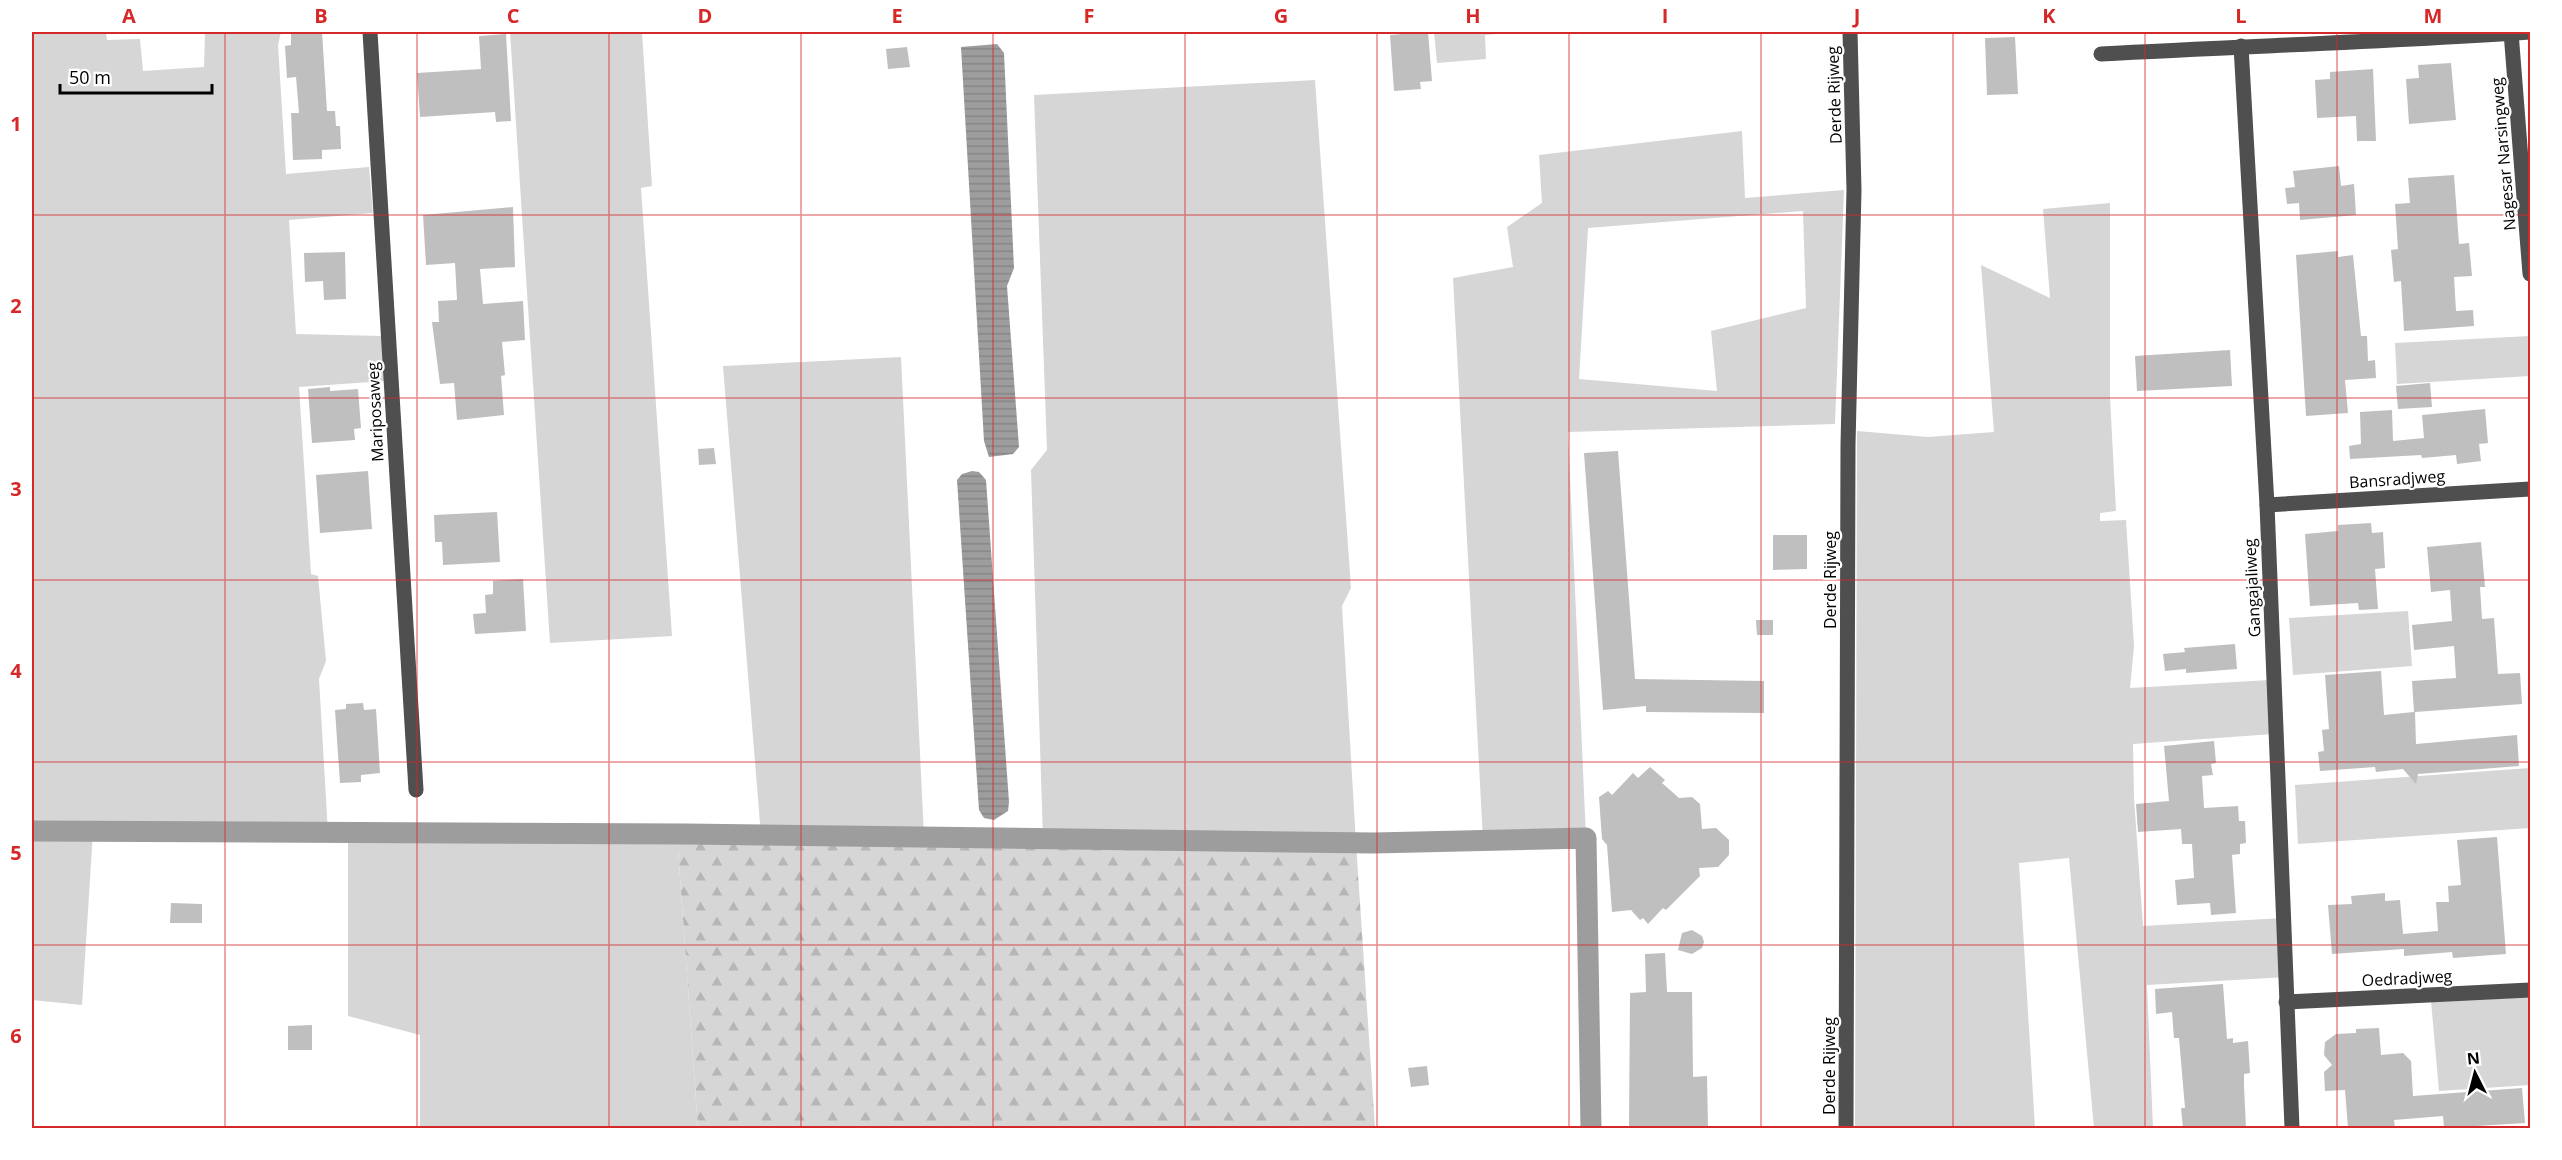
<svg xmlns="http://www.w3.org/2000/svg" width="2562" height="1160" font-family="'Open Sans',sans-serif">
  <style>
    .grass { fill: #d6d6d6; fill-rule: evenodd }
    .forest { fill: url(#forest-firs) }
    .water { fill: url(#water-rules) }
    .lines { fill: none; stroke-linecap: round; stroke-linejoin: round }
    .canal { stroke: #9d9d9d; stroke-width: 21 }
    .building { fill: #bfbfbf }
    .minor { stroke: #4f4f4f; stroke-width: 15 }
    .grid { fill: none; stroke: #d62828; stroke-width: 1.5; stroke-opacity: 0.55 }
    .labels { text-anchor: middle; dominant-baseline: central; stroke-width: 4.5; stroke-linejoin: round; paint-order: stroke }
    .street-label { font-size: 16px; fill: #000; stroke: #fff }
    .neatline { fill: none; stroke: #d62828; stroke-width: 2 }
    .grid-label { font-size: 20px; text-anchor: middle; font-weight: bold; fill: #d62828 }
  </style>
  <defs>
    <pattern id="forest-firs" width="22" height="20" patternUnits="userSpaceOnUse" patternTransform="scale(1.5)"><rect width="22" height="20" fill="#d6d6d6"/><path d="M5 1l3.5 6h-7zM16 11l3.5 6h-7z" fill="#b6b6b6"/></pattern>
    <pattern id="water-rules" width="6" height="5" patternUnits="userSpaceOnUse" patternTransform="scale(1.5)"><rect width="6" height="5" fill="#9d9d9d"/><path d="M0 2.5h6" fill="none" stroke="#858585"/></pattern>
  </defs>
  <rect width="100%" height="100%" fill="#fff"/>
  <!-- grass -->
  <g class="grass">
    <polygon points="32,32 106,32 107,40 140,39 143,71 204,67 205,32 281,32 278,45 286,174 369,167 373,213 289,220 296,334 382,336 385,381 299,387 311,574 318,576 326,661 319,679 328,833 93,832 82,1005 32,1000"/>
    <polygon points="510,32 642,32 652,186 641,188 672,636 550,643"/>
    <polygon points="1434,32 1521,32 1485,35 1486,59 1437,63"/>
    <polygon points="1315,80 1351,588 1342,606 1356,843 1043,838 1031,470 1047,450 1034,95"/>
    <path d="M1742 131 1745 198 1844 190 1835 424 1568 432 1586 838 1483 840 1453 278 1513 267 1507 227 1542 203 1539 155ZM1803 211 1806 308 1711 331 1717 391 1579 379 1588 228Z"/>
    <polygon points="2110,203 2110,398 2116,511 2100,513 2100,521 2126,520 2134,646 2130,688 2270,680 2273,734 2133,744 2134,798 2143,926 2283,918 2287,977 2147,985 2153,1128 2094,1128 2069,858 2019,863 2035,1128 1855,1128 1857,431 1928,437 1994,432 1981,265 2050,298 2043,209"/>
    <polygon points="2530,336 2530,376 2397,384 2395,343"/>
    <polygon points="901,357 924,837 761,836 723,366"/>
    <polygon points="2408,611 2412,666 2293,675 2289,618"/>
    <polygon points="2530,768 2530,828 2298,844 2295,785"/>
    <polygon points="348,833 677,835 698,1128 420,1128 420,1035 348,1016"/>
    <polygon points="2530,995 2530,1085 2439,1091 2431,1001"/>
  </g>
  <!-- forest -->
  <polygon class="forest" points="677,835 1356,843 1375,1128 698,1128"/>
  <!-- water -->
  <g class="water">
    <polygon points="997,44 1004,53 1014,268 1007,286 1019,447 1013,454 989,457 984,441 961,47"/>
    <polygon points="972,471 979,472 986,480 1009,802 1008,811 994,820 984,818 979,810 957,480 962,474"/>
  </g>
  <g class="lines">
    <!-- canal -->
    <polyline class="canal" points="32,831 686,834 1374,843 1586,838 1591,1128"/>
  </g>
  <!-- building -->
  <g class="building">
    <polygon points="291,32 322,32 327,111 335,111 336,126 340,126 341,149 322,150 322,159 293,160 291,113 299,113 296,77 287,78 285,46 291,45"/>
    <polygon points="1428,32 1432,81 1420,82 1421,89 1394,91 1390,35"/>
    <polygon points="506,34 511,121 496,122 495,112 420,117 417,73 481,69 479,36"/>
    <polygon points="2015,37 2018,94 1987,95 1985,38"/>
    <polygon points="907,47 910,67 888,69 886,49"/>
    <polygon points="2451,63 2456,120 2409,124 2406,79 2419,78 2418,65"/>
    <polygon points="2373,69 2376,141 2357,141 2356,116 2317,118 2315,80 2330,79 2330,72"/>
    <polygon points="2339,166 2341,186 2354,184 2356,215 2300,220 2299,203 2287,204 2285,188 2295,187 2293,171"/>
    <polygon points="2454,175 2459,244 2469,243 2472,276 2454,277 2456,311 2473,310 2474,326 2404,331 2401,281 2394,282 2391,250 2398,249 2395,204 2410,203 2408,178"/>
    <polygon points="513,207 515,267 480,269 483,304 523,301 525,340 502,342 505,375 501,376 504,415 457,420 454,383 440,384 432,322 439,322 438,301 457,300 455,263 426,265 423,215"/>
    <polygon points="2338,251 2338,257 2353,255 2361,336 2367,336 2368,361 2375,360 2376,378 2345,380 2348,413 2306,416 2296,255"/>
    <polygon points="345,252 346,299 324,300 323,281 305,282 304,253"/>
    <polygon points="2230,350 2232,386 2137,391 2135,356"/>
    <polygon points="2430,383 2432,407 2398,409 2396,386"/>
    <polygon points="330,387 330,391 358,389 361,428 354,429 355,440 312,443 308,389"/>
    <polygon points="2485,409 2488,443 2479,444 2481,461 2457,464 2456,455 2422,458 2421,455 2350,459 2349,446 2361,444 2360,412 2392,410 2393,441 2424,438 2422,415"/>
    <polygon points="714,448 716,464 699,465 698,449"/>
    <polygon points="1618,451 1635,679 1764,681 1764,713 1646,712 1646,706 1603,710 1584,453"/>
    <polygon points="368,471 372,529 320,533 316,475"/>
    <polygon points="497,512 500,562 443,565 442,542 435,542 434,515"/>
    <polygon points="2371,523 2372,533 2383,532 2385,568 2375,569 2378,609 2359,610 2358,603 2310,606 2305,534 2338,531 2338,525"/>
    <polygon points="1773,535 1807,535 1807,569 1773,570"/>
    <polygon points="2481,542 2485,587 2480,587 2482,619 2494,618 2498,674 2520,673 2522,704 2415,712 2416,744 2517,735 2519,766 2418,774 2416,784 2403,769 2376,772 2375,767 2320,771 2318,752 2324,751 2322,730 2329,729 2325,675 2381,671 2384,715 2414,712 2412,681 2456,678 2454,646 2414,650 2412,625 2452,621 2450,590 2431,592 2427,547"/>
    <polygon points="523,579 526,631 475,634 473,614 486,613 485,595 493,594 493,581"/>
    <polygon points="1756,620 1773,620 1773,635 1757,635"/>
    <polygon points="2235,644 2237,669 2186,673 2186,669 2165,671 2163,654 2185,652 2184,648"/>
    <polygon points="363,703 364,710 376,709 380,773 361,775 361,782 340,783 335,710 346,709 346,704"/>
    <polygon points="2214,741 2216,763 2211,764 2213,775 2202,776 2204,808 2238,806 2239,821 2245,821 2246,843 2240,844 2240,854 2232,855 2236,913 2211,915 2210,903 2177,905 2175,880 2194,878 2192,844 2182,844 2181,829 2138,832 2136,804 2169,801 2164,746"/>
    <polygon points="1650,767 1665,780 1662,783 1679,798 1692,797 1700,804 1702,829 1716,828 1729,840 1729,855 1718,867 1699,868 1700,876 1666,910 1663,908 1648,924 1643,918 1640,920 1631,910 1612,912 1607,845 1602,839 1599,797 1608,791 1612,795 1633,773 1638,778"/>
    <polygon points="2497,837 2506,954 2453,958 2452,952 2404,956 2404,949 2332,954 2328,905 2352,904 2351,896 2385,893 2385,901 2400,900 2403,934 2438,931 2436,902 2449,902 2448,886 2461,885 2457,840"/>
    <polygon points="171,903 202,904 202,923 170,923"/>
    <polygon points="1692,930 1702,936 1704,942 1702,948 1692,954 1678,950 1682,933"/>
    <polygon points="1665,953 1667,992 1692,992 1693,1077 1707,1076 1708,1128 1629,1128 1630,993 1646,992 1645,954"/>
    <polygon points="2223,984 2227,1039 2233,1038 2233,1043 2248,1041 2250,1073 2244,1074 2244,1086 2246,1128 2183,1128 2181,1108 2185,1108 2179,1038 2174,1038 2172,1012 2156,1014 2155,989"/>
    <polygon points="312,1025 312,1050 288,1050 288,1026"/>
    <polygon points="2379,1028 2381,1055 2403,1053 2411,1061 2413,1096 2522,1088 2525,1123 2444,1128 2443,1116 2394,1120 2395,1128 2348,1128 2345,1090 2325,1091 2324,1072 2332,1065 2324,1055 2325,1042 2336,1034 2356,1033 2356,1029"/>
    <polygon points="1427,1066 1429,1085 1411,1087 1408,1068"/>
  </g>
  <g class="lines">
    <!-- minor -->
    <g class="minor">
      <polyline points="370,32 416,790"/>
      <polyline points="2511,32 2530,274"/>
      <polyline points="2241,46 2267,505 2292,1128"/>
      <path d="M2101 54C2244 46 2387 42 2530 32"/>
      <polyline points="2267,505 2530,489"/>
      <polyline points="2286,1002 2530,990"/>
      <polyline points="1846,1128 1848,445 1854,190 1850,32"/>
    </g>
  </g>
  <!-- grid -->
  <path class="grid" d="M225 32V1128M417 32V1128M609 32V1128M801 32V1128M993 32V1128M1185 32V1128M1377 32V1128M1569 32V1128M1761 32V1128M1953 32V1128M2145 32V1128M2337 32V1128M32 215H2530M32 398H2530M32 580H2530M32 762H2530M32 945H2530"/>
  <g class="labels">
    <!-- street labels -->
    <g class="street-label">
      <text transform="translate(1834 95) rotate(-92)">Derde Rijweg</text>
      <text transform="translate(2503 154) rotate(-95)">Nagesar Narsingweg</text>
      <text transform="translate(375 412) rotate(-93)">Mariposaweg</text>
      <text transform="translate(2397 479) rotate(-4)">Bansradjweg</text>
      <text transform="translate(1830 580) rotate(-90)">Derde Rijweg</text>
      <text transform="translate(2252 588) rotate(-93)">Gangajaliweg</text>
      <text transform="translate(2407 978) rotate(-3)">Oedradjweg</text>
      <text transform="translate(1829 1066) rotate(-90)">Derde Rijweg</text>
    </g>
  </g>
  <!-- border -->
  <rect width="2562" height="1160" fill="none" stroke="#ffffff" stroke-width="66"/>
  <!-- north arrow -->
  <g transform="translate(2475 1073) rotate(354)" stroke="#ffffff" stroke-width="4.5" paint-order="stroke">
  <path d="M0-4.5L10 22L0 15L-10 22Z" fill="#000000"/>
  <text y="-9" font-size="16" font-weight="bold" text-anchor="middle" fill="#000000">N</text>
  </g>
  <!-- scale -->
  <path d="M60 84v9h152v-9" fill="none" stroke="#000000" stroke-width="3"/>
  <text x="69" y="84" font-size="18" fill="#000000" stroke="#ffffff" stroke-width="4.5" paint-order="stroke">50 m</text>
  <rect x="33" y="33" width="2496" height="1094" class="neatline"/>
  <g class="grid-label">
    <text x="129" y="23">A</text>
    <text x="321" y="23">B</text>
    <text x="513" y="23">C</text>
    <text x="705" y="23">D</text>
    <text x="897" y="23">E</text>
    <text x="1089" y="23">F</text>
    <text x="1281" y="23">G</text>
    <text x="1473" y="23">H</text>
    <text x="1665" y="23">I</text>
    <text x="1857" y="23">J</text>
    <text x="2049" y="23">K</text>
    <text x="2241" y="23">L</text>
    <text x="2433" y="23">M</text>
    <text x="16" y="131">1</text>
    <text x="16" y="313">2</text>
    <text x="16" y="496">3</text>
    <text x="16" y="678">4</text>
    <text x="16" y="860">5</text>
    <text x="16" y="1043">6</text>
  </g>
</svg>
